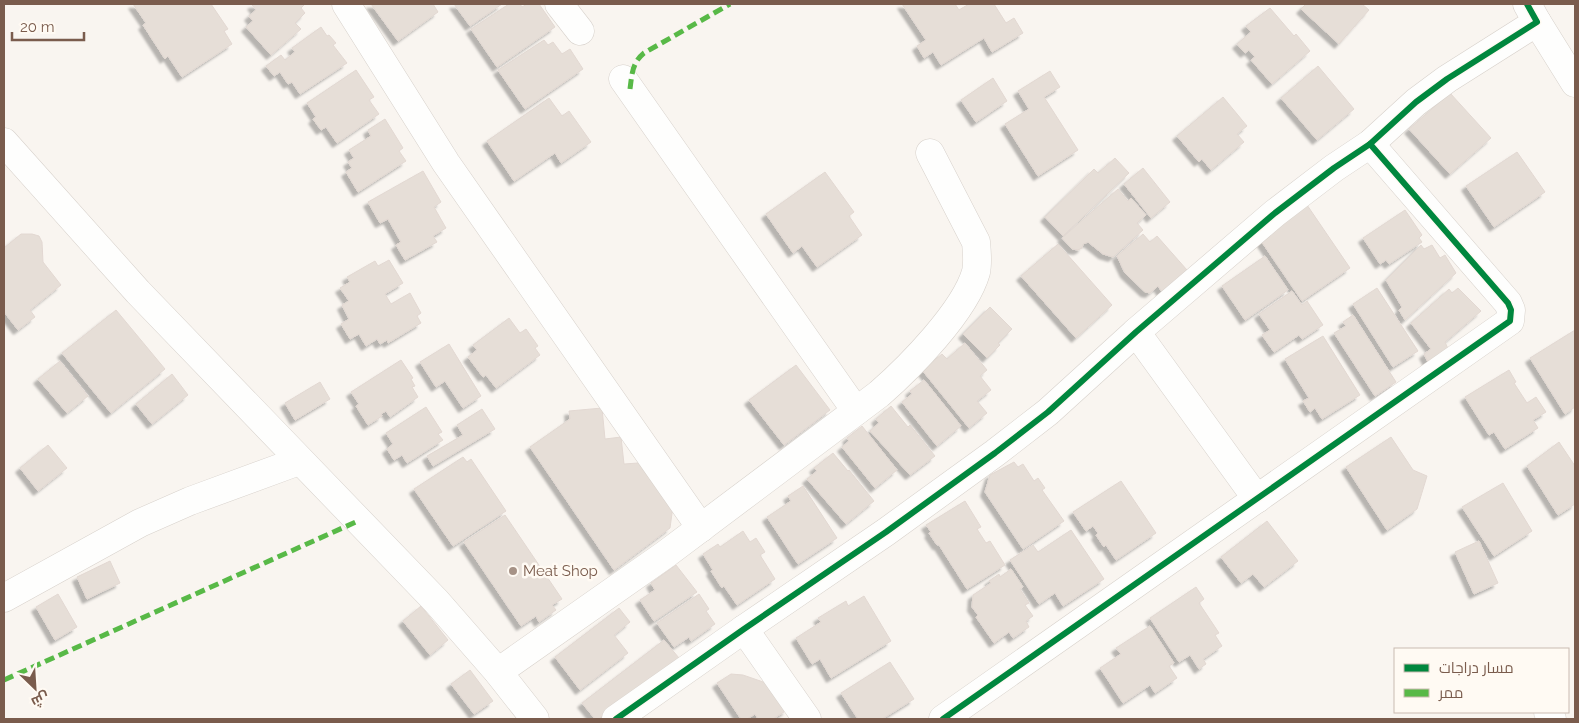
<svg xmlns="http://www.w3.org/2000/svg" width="1579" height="723" font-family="Raleway,Cairo,sans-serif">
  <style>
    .building { fill: #e6ded7; stroke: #e2d8d2; filter: url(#shadow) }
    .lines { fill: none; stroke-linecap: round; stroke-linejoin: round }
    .minor-casing { stroke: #d7d1cb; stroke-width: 29 }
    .tertiary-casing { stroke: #d7d1cb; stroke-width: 29 }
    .minor { stroke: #fefefd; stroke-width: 28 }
    .tertiary { stroke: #fefefd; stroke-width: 28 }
    .quiet { stroke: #58b947; stroke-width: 5; stroke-dasharray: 10 5; stroke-linecap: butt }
    .cycleway-casing { stroke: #fffaf3; stroke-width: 9 }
    .cycleway { stroke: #00873e; stroke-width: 6 }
    .poi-dot { fill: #a69286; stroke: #fffaf3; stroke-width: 2 }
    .labels { text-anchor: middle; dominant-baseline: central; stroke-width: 5; stroke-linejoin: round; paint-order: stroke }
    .poi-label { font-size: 15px; fill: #7a5c4d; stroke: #fffaf3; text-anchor: start }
  </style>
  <defs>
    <filter id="shadow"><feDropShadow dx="-4.5" dy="4.5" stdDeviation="1" flood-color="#0004"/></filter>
  </defs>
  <rect width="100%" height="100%" fill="#f9f5f0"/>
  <!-- building -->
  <g class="building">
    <polygon points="133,4 211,4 228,29 224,31 232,44 182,77 168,56 165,59 143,25 146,23"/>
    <polygon points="254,4 305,4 301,8 305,13 295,23 301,29 271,55 246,27 253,21 249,16 256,10 252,5"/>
    <polygon points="371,4 433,4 438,12 398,41"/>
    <polygon points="454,4 502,4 470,26"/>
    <polygon points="509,4 520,4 522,7 527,4 539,4 555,27 497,67 471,29"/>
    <polygon points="902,4 955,4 959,10 969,4 994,4 1006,23 1014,18 1023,33 992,52 984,38 941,65 933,52 924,58 917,46 926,40"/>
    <polygon points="1306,4 1362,4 1369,10 1339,44 1301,9"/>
    <polygon points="1270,8 1294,36 1296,34 1310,51 1272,84 1251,60 1255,57 1249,50 1245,53 1237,44 1251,32 1246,26"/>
    <polygon points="321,27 327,36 329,35 336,43 333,45 347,63 300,94 292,82 288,84 280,72 274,76 266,66 281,55 285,60 295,52 292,48"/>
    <polygon points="544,40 548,45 553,42 562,54 570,49 583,69 525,109 498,70"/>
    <polygon points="1318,66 1354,109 1317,140 1281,98"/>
    <polygon points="356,70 374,97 369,100 379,114 337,143 326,127 321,130 313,119 316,117 307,103"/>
    <polygon points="1050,71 1060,87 1044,97 1078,150 1038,176 1005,124 1029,109 1018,91"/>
    <polygon points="993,78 1007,101 976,122 961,100"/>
    <polygon points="1450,93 1491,138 1450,174 1409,129"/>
    <polygon points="1223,97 1247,126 1237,134 1244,142 1211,170 1202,159 1199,162 1177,136"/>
    <polygon points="549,98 562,116 569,111 591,142 561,163 555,153 514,181 487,141"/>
    <polygon points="385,119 403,148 399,151 406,161 358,192 346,172 352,168 348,162 354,158 349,150 371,136 368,130"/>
    <polygon points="1517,152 1545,192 1494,227 1466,186"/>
    <polygon points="1115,158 1129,173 1063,236 1045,217 1094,169 1098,173"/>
    <polygon points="1143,168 1170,202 1151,218 1124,184"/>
    <polygon points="423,171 441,202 434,207 446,228 433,236 437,242 405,260 396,245 401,242 388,219 380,223 368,202"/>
    <polygon points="825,172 854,212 849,216 862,235 817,267 802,246 793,253 766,214"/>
    <polygon points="1118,189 1128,201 1131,198 1146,215 1137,223 1143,230 1113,257 1103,254 1088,242 1083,244 1082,248 1078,250 1072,249 1062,238"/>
    <polygon points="1305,202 1350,268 1302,301 1257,235"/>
    <polygon points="1405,210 1422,235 1419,238 1422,242 1389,264 1386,260 1380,264 1363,238"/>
    <polygon points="21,234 32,234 39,236 42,242 43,262 61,285 30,310 35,317 18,330 4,312 4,248"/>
    <polygon points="1143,234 1150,242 1157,236 1187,270 1162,292 1158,286 1150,293 1145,292 1125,273 1117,256"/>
    <polygon points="1058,244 1112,305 1076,338 1021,276"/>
    <polygon points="1421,245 1424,249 1432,245 1440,258 1445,255 1456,273 1405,320 1399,310 1402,307 1386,280"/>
    <polygon points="1265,256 1288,290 1245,320 1222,286"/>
    <polygon points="389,260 403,283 385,294 391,304 410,293 421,313 417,316 421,323 388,343 387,340 380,344 377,339 366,346 359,334 350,339 341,324 349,319 342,305 349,301 340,288 350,282 347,277 375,261 378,266"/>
    <polygon points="1377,288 1418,351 1393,367 1353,304"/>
    <polygon points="1458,288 1481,311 1445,342 1450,353 1429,364 1424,354 1431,349 1411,323 1449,289 1452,293"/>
    <polygon points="1292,291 1302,305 1307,301 1323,325 1302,339 1299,335 1274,352 1262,335 1270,330 1259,314"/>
    <polygon points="990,307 1012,329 998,343 1000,345 987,358 963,334"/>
    <polygon points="116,310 165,369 111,413 62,353"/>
    <polygon points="1353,315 1396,382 1375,396 1334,333 1346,326 1343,322"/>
    <polygon points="509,318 520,333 526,329 538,346 535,348 540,355 496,388 486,375 483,377 468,357 477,350 473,345"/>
    <polygon points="1575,330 1575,407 1565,414 1530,358"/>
    <polygon points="1323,336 1360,395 1322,419 1315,408 1310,412 1303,401 1309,398 1285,359"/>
    <polygon points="965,343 987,370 980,376 991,390 977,401 987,413 969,428 922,370 942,354 947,359"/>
    <polygon points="449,344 481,396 463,408 445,381 436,387 420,362"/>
    <polygon points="401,360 413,378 411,379 415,386 412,387 418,397 390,417 386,411 381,414 382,416 368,425 356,406 359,404 351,392"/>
    <polygon points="60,361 88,396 67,413 38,379"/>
    <polygon points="796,365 830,410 784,445 749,400"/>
    <polygon points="1509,370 1516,382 1514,383 1527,403 1536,397 1546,412 1533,420 1538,428 1505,449 1494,432 1489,435 1465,397"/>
    <polygon points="172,374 188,395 152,424 136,404"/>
    <polygon points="924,380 961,426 937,446 902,402 912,394 910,391"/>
    <polygon points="320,382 330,399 295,420 285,403"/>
    <polygon points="891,406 908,427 910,425 935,456 910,475 870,431 879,423 876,419"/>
    <polygon points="426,407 442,432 438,434 443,440 407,463 402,455 394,460 387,449 393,444 386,433"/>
    <polygon points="602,408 605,439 621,437 624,464 638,463 673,506 670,528 614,570 530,447 570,419 569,411"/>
    <polygon points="482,409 495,429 433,466 427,456 463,435 457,425"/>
    <polygon points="862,426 897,470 875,488 842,447 849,441 847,438"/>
    <polygon points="1391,437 1413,470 1427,476 1417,509 1387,530 1346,467"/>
    <polygon points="1559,442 1575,466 1575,504 1558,515 1527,466"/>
    <polygon points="48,445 67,468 38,491 20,468"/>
    <polygon points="833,453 848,471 849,470 874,501 846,524 807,479 817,471 814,468"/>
    <polygon points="463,457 467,462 471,459 506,511 453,546 414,489"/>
    <polygon points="1014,462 1018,467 1023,464 1034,481 1038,478 1045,488 1042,490 1064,521 1023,549 985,492 990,475"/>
    <polygon points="1121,481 1156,533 1116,560 1106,545 1104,547 1096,535 1098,533 1093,526 1086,531 1073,512"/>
    <polygon points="1503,483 1532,531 1494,556 1462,507"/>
    <polygon points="803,486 837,538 798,564 767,517 791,501 788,496"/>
    <polygon points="965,501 981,527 977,529 986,543 990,541 1005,565 967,589 939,545 937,545 929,533 931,532 926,525"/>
    <polygon points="505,515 562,599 552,605 556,610 539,622 536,616 521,626 464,542"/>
    <polygon points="1267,521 1298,561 1264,587 1253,574 1241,583 1221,557"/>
    <polygon points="1071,530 1104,579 1063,606 1055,593 1039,604 1010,560 1033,545 1038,552"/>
    <polygon points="743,531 750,542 756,538 765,552 760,555 775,579 737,605 724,586 722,588 711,571 713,570 703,554 718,544 720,547"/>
    <polygon points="1479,541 1498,583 1474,594 1455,552"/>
    <polygon points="110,561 120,583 87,599 77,577"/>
    <polygon points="676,565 697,592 654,621 640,600 655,590 651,583"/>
    <polygon points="1011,569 1023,587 1020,589 1029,603 1025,605 1033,616 1026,621 1029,627 1013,638 1009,632 994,643 976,617 978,615 972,607 973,595 991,583 989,581 999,574 1000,577"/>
    <polygon points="1196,587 1204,599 1199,603 1219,633 1215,635 1222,646 1203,659 1206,664 1199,669 1190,655 1179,662 1150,618"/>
    <polygon points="58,594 77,627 55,640 36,607"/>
    <polygon points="699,594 709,609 706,611 715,624 691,641 689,637 674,647 657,623"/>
    <polygon points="864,596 891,641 831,678 820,659 812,664 796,638 821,622 818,618 846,601 848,606"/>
    <polygon points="421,606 448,640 430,655 403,621"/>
    <polygon points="619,608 630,622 614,635 628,653 580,690 555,657"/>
    <polygon points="1150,626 1174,663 1169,666 1177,678 1155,693 1150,685 1123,703 1100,668 1121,654 1116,648"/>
    <polygon points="664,640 679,658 599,719 595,719 582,703"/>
    <polygon points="890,662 914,699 882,719 858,719 841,693"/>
    <polygon points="470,670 493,701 474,714 451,684"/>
    <polygon points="731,674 743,675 769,684 787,710 773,719 758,719 755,714 747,719 741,719 717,683"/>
  </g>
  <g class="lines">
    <!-- minor casing -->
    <g class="minor-casing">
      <g id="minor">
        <polyline points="346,4 446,163 701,528"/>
        <polyline points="559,4 580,31"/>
        <polyline points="1537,22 1575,83"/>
        <polyline points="623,79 856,411"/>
        <polyline points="1136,332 1257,499"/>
        <polyline points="4,598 140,523 190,501 299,461"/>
        <polyline points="744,629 807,719"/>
        <path d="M498 672 666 554 879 394C910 367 965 311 976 272 978 263 977 252 976 242L930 153"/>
        <polyline points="1548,712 1552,719"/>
        <polyline points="616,719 744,629 886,532 995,453 1048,412 1136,332 1275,213 1334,168 1370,144 1416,102 1447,79 1537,22 1527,4"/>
        <polyline points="943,719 1510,321 1511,310 1508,303 1370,144"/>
      </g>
    </g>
    <!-- tertiary casing -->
    <g class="tertiary-casing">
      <polyline id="tertiary" points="4,142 138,292 436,601 498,672 535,719"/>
    </g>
    <!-- minor -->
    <use href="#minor" class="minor"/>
    <!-- tertiary -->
    <use href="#tertiary" class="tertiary"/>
    <!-- quiet -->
    <g class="quiet">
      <path d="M630 89C632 74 632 63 644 53L730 4"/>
      <polyline points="4,680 358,521"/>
    </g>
    <!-- cycleway casing -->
    <g class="cycleway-casing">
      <g id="cycleway">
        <polyline points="616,719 744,629 886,532 995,453 1048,412 1136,332 1275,213 1334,168 1370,144 1416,102 1447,79 1537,22 1527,4"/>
        <polyline points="943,719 1510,321 1511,310 1508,303 1370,144"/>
      </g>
    </g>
    <!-- cycleway -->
    <use href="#cycleway" class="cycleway"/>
  </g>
  <!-- markers -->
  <circle class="poi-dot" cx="513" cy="571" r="5"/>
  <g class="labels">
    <!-- poi labels -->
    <g class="poi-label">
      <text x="523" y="571">Meat Shop</text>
    </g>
  </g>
  <!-- border -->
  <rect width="1579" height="723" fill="none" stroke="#7a5c4d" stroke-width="10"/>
  <!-- legend -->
  <rect x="1394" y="648" width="175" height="65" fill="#fffaf3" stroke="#cabbb1"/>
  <rect x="1404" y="664" width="25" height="8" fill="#00873e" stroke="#cabbb1"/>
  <text x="1439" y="673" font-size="15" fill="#7a5c4d">مسار دراجات</text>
  <rect x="1404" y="689" width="25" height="8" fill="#58b947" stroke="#cabbb1"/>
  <text x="1439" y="698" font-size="15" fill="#7a5c4d">ممر</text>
  <!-- north arrow -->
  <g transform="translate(35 688) rotate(155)" stroke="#fffaf3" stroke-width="4" paint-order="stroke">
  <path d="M0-4L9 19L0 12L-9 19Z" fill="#7a5c4d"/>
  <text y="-8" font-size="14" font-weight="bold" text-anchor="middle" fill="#7a5c4d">ش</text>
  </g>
  <!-- scale -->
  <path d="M12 32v8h72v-8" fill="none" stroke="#7a5c4d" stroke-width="2.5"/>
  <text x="20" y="32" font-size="15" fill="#7a5c4d" stroke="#fffaf3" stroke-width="4" paint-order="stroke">20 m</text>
</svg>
